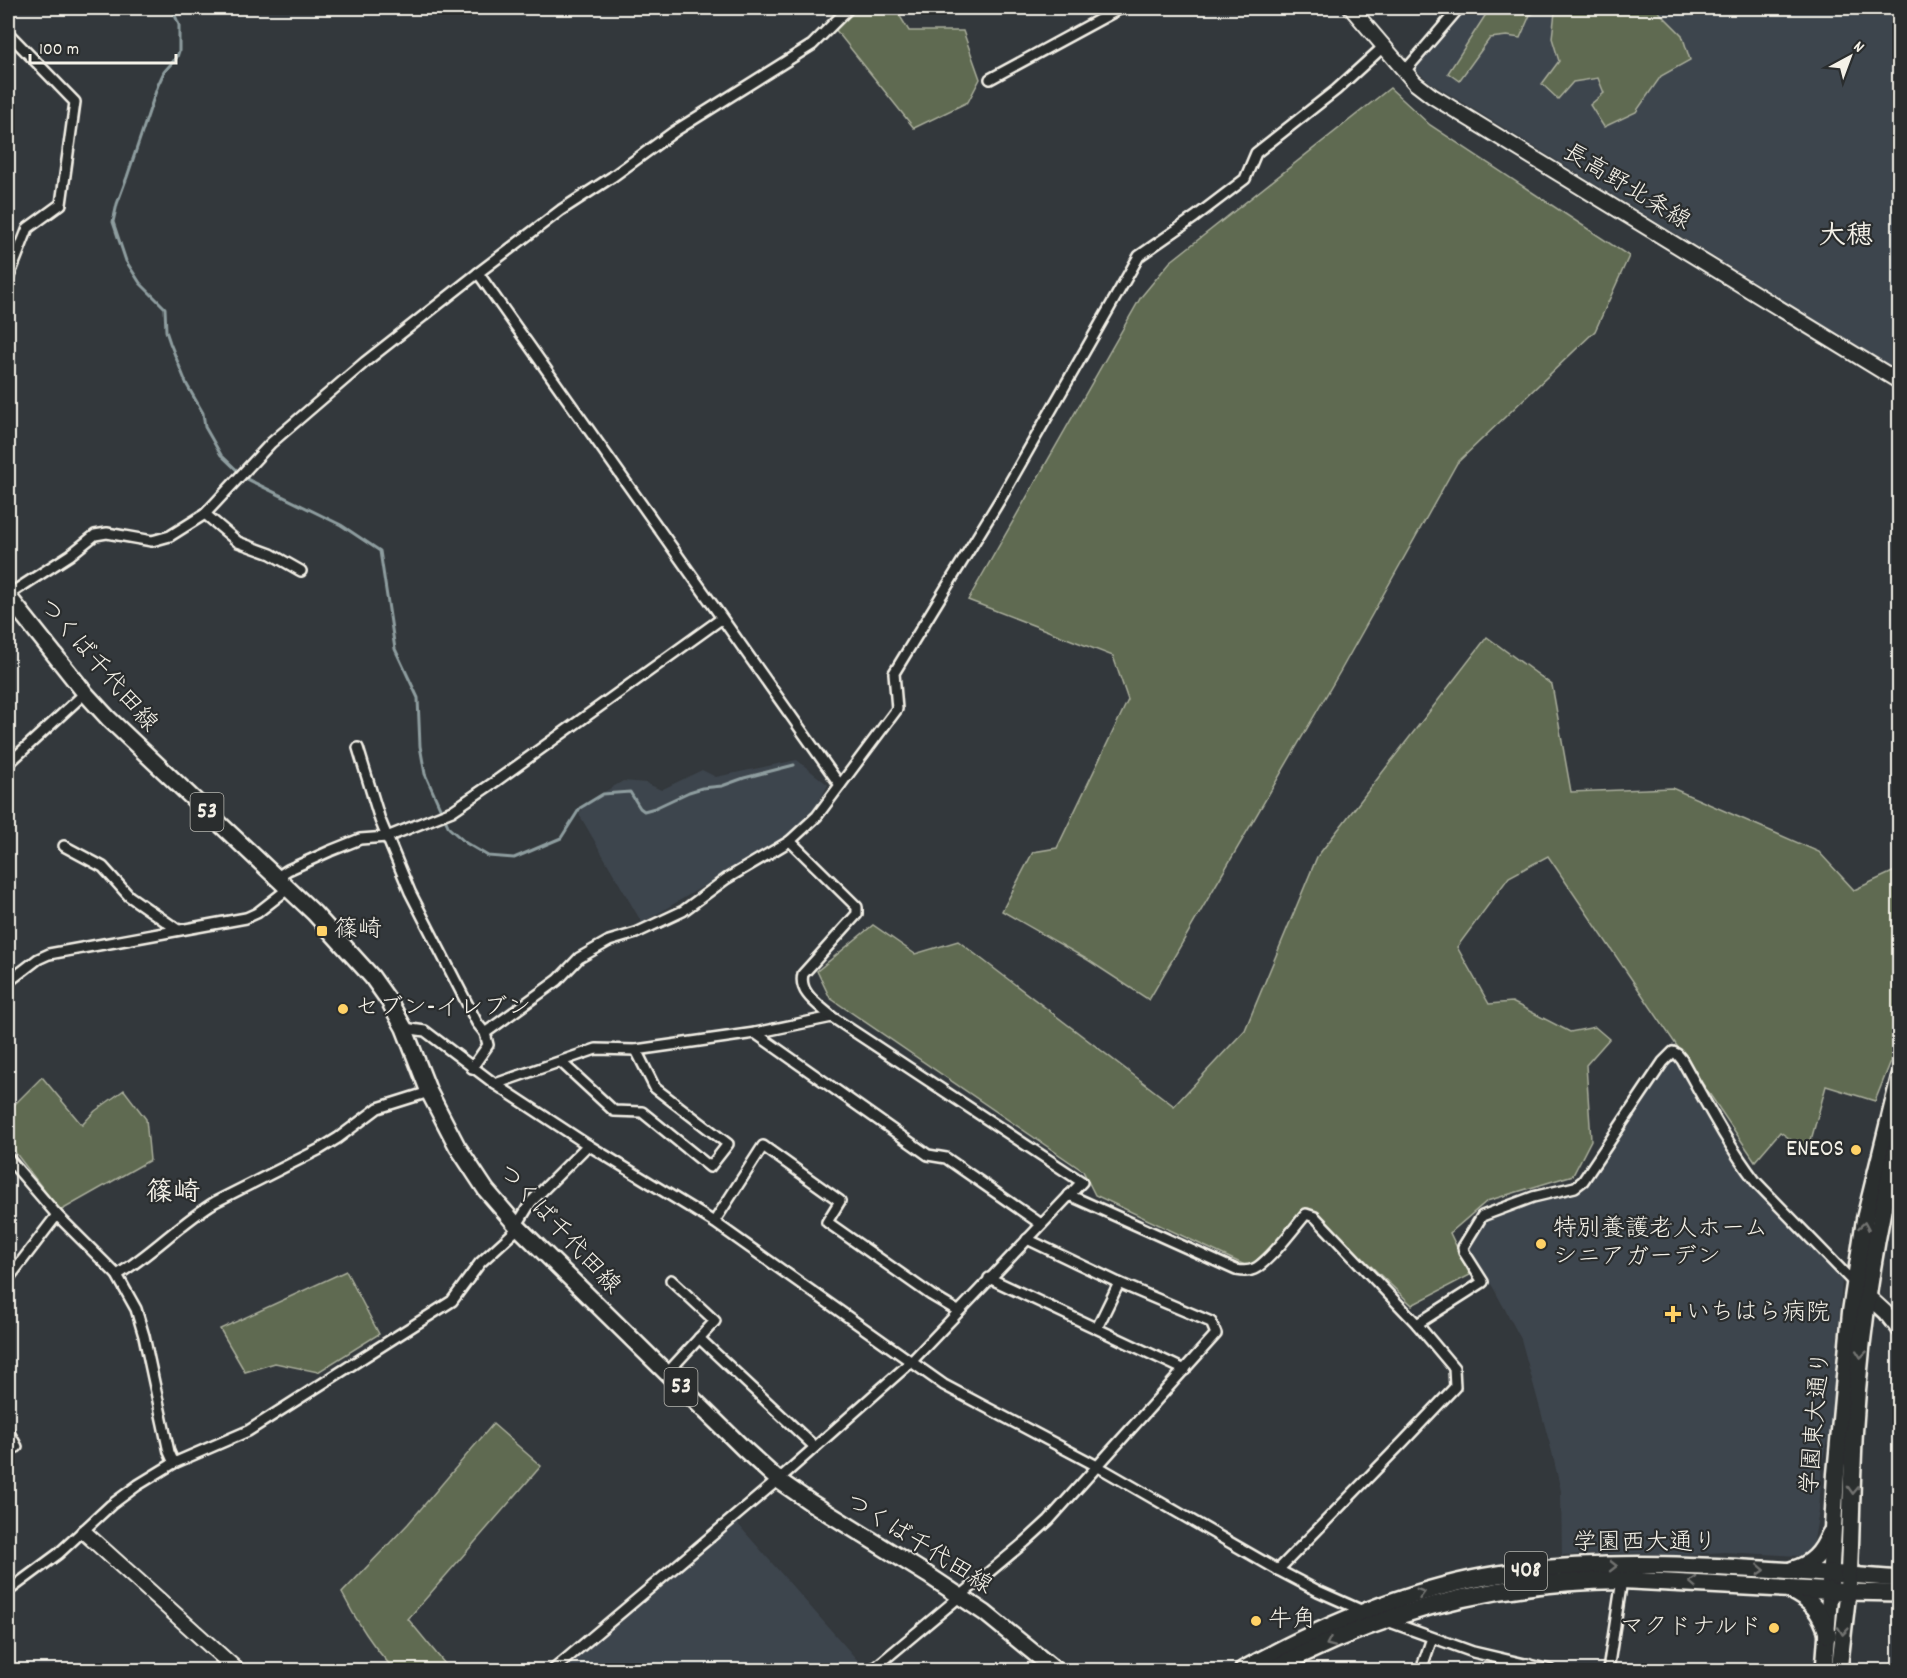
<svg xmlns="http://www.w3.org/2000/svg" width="1907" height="1678" font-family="Dekko,'Klee One',sans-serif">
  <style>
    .built { fill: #3e454d }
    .green { fill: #5f6a51; stroke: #aaae9c; stroke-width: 1.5 }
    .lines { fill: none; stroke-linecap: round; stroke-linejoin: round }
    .stream { stroke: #8e9d9f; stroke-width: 3 }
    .street-casing { stroke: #f4f1e8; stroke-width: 14 }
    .secondary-casing { stroke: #f4f1e8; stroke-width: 18 }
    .primary-casing { stroke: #f4f1e8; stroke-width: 20 }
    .highway-casing { stroke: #f4f1e8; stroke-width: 21 }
    .street { stroke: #2a2d2e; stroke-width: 9 }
    .secondary { stroke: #2a2d2e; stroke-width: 14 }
    .primary { stroke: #2a2d2e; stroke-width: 15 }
    .highway { stroke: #2a2d2e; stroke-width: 16 }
    .oneway { stroke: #71726f }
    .poi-dot { fill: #ffd166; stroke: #2a2d2e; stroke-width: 2 }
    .labels { text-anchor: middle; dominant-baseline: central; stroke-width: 4.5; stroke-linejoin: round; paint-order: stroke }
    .shield { fill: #2a2d2e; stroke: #b7b6b0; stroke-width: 1.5 }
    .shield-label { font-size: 22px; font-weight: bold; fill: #f4f1e8 }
    .street-label { font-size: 24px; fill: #f4f1e8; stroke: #2a2d2e }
    .poi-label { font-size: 24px; fill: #f4f1e8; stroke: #2a2d2e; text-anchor: start }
    .quarter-label { font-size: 27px; font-weight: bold; fill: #f4f1e8; stroke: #2a2d2e }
  </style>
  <rect width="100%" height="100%" fill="#33383c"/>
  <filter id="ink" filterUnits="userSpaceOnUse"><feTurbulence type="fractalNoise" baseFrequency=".0167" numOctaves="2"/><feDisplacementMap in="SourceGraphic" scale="12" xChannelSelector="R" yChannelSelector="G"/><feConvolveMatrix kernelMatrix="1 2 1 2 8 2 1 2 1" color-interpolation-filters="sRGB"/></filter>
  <g filter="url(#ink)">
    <!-- built -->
    <g class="built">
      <polygon points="1465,8 1899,8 1899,371 1431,83 1415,69"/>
      <polygon points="797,760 828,785 815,808 787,836 642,923 579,814 586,803 623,781 646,783 661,790 702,770 716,777"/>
      <polygon points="1675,1058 1703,1107 1744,1175 1842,1279 1831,1424 1822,1463 1819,1511 1813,1546 1807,1553 1799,1556 1724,1552 1673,1555 1645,1553 1562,1555 1561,1491 1552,1452 1521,1339 1494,1289 1468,1248 1485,1220 1551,1197 1570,1193 1585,1185 1669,1059"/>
      <polygon points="736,1522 866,1670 560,1670 573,1660"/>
    </g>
    <!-- green -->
    <g class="green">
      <polygon points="848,8 895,8 909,31 963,31 980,79 968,102 914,128 835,29"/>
      <polygon points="1490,8 1655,8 1682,35 1690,60 1661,76 1636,112 1604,127 1590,105 1604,93 1598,78 1573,82 1558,99 1542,84 1559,61 1552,38 1555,12 1543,9 1530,15 1520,38 1507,36 1490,38 1459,81 1448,73"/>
      <polygon points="1390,88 1430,125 1629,256 1595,331 1457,463 1341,670 1149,1000 1088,960 1002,911 1033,852 1057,848 1128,700 1113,656 968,600 1141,297 1170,262"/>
      <polygon points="1487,637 1552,685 1571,792 1672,788 1819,852 1854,890 1899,869 1899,1041 1875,1101 1826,1086 1808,1151 1780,1132 1755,1161 1548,856 1509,877 1457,947 1489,1004 1512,1002 1570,1032 1595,1027 1609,1039 1586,1065 1591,1140 1573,1175 1487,1201 1450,1233 1470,1275 1412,1305 1312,1210 1249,1267 1095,1195 1083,1171 830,998 817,971 873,925 915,954 958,941 1174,1106 1245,1030 1317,857"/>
      <polygon points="42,1077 82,1125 95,1111 124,1090 146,1119 150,1160 60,1211 8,1143 8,1111"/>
      <polygon points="346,1271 379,1334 318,1372 275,1363 245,1372 220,1329"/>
      <path d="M493 1424 541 1466 408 1619 450 1670H395C375 1650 355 1619 342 1593L408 1524Z"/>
    </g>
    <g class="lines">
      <!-- stream -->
      <polyline class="stream" points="172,8 179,25 179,51 177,57 164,72 158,85 127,177 117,204 113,222 126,261 140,283 165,308 166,331 170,343 187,385 203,413 205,427 221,455 245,478 341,525 380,551 395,649 418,698 420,746 425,774 449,828 466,843 488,856 514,858 561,838 580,808 603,794 630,792 640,808 644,811 655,808 689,792 702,788 722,786 744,778 794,765"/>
      <!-- street casing -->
      <g class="street-casing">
        <g id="street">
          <polyline points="8,33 75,102 61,204 28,228 8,279"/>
          <polyline points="1405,71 1459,8"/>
          <polyline points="990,79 1121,8"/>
          <polyline points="478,273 840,785"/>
          <polyline points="205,514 238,542 271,554 301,571"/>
          <polyline points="8,595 70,555 95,535 107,533 152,541 170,536 205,514 271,443 365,362 478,273 561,210 612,177 675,131 812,45 849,8"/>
          <polyline points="358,748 380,820 410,892 477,1023 485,1033 488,1045 472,1068"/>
          <polyline points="8,764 85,693"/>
          <polyline points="64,846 103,867 129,896 178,930"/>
          <polyline points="277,877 288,870 330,851 360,839 387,837 452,811 496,781 721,619"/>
          <polyline points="8,982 38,959 49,954 246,918 257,913 289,888"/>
          <polyline points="404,1028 425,1031 495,1084 588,1145 714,1222 944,1385 1097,1466 1278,1570 1318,1591 1363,1611"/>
          <polyline points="485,1033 558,980 579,958 609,941 636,933 683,911 726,879 790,841 817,816 897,709 894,673 1001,498 1139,256 1195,217 1245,179 1256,153 1336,90 1383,47"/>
          <polyline points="755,1033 928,1155 946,1158 1041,1224"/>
          <polyline points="561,1062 614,1111 642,1112 710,1167 728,1144 655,1088 636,1050"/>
          <polyline points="495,1084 596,1049 636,1050 755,1033 832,1017"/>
          <polyline points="8,1158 57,1215 117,1275 136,1309 144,1336 169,1452 174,1463"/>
          <path d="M1069 1195 1236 1270C1242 1271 1247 1272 1254 1269 1268 1263 1295 1227 1306 1214L1315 1217 1417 1324 1454 1368 1455 1387 1403 1442 1278 1570"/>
          <polyline points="714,1222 763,1146 840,1201 827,1222 931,1295 958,1311"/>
          <path d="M117 1275C152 1254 180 1223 215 1202L320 1149 338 1138 378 1108 429 1092"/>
          <polyline points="989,1278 1185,1370"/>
          <polyline points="8,1279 57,1215"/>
          <path d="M1417 1324 1483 1282 1464 1252 1463 1247 1482 1216 1533 1197 1575 1187 1583 1181 1663 1062 1673 1052 1677 1054 1682 1060C1705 1101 1727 1144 1756 1182L1855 1284"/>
          <polyline points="1097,1328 1119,1283"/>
          <polyline points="699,1338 815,1447"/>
          <polyline points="667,1373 715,1321 671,1280"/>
          <polyline points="8,1431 17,1447"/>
          <polyline points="8,1591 58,1554 111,1505 138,1485 174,1463 248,1431 452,1301 480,1263 514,1232 520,1220 531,1202 588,1145"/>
          <polyline points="1387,1621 1473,1652 1550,1670"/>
          <path d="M553 1670 778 1480 910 1363 1082 1182 832 1017C819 1005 798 993 803 974L857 914V907L790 841"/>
          <polyline points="872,1670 1025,1542 1049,1520 1216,1334 1211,1322 1119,1283 1027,1239"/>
          <polyline points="1421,1670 1432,1638"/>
          <polyline points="1608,1670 1622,1580"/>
        </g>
      </g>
      <!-- secondary casing -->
      <g class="secondary-casing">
        <g id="secondary">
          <polyline points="1351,8 1415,83 1432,96 1900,382"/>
          <polyline points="1862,1291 1885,1312 1900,1331"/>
          <polyline points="84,1532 237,1670"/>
          <polyline points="1526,1670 1527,1666"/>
        </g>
      </g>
      <!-- primary casing -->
      <g class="primary-casing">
        <g id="primary">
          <polyline points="8,596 85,693 108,718 314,913 372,977 389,1001 404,1028 429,1092 457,1146 486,1190 517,1226 743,1448 778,1480 810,1502 928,1575 985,1613 1055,1670"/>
          <polyline points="1849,1575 1900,1579"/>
          <polyline points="1824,1670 1830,1590"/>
          <polyline points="1839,1670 1848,1592 1900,1593"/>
        </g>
      </g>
      <!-- highway casing -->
      <g class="highway-casing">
        <g id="highway">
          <path d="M1792 1570C1812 1565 1822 1553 1830 1534"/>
          <polyline points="1830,1583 1836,1474 1851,1312 1865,1219 1900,1077"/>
          <path d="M1790 1590C1812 1601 1821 1611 1828 1635"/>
          <path d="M1243 1670C1327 1623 1420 1584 1516 1572 1626 1558 1739 1568 1849 1575"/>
          <path d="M1271 1670C1381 1611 1497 1581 1622 1580L1848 1592C1851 1538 1851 1485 1854 1432 1860 1331 1875 1231 1900 1134"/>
        </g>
      </g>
      <!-- street -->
      <use href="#street" class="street"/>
      <!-- secondary -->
      <use href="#secondary" class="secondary"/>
      <!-- primary -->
      <use href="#primary" class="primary"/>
      <!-- highway -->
      <use href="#highway" class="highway"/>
    </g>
    <!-- one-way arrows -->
    <defs><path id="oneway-chevron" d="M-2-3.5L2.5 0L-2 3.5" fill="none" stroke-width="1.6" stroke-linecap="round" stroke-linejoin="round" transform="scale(1.5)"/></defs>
    <g class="oneway">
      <use href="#oneway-chevron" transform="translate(1864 1226) rotate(-80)"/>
      <use href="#oneway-chevron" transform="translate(1861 1354) rotate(96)"/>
      <use href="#oneway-chevron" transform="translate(1853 1490) rotate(92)"/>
      <use href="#oneway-chevron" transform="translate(1613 1566)"/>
      <use href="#oneway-chevron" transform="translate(1761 1570) rotate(3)"/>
      <use href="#oneway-chevron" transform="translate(1693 1582) rotate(-177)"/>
      <use href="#oneway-chevron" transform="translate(1421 1593) rotate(-16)"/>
      <use href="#oneway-chevron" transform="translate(1843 1631) rotate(96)"/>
      <use href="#oneway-chevron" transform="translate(1330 1643) rotate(156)"/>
    </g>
  </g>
  <!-- markers -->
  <g class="poi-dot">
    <rect x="316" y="925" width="12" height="12" rx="3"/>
    <circle cx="343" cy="1009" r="6"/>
    <circle cx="1856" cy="1150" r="6"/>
    <circle cx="1541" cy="1244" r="6"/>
    <path d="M1670 1305h6v6h6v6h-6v6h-6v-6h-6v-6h6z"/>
    <circle cx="1256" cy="1621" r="6"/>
    <circle cx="1774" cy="1628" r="6"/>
  </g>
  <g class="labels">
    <!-- shield labels -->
    <g class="shield">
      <rect x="190.5" y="793" width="33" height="38" rx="4.5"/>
      <rect x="664.5" y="1368" width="33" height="38" rx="4.5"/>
      <rect x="1505" y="1552" width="42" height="38" rx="4.5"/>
    </g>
    <g class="shield-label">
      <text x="207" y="812">53</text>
      <text x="681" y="1387">53</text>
      <text x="1526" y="1571">408</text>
    </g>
    <!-- street labels -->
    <g class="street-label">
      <text transform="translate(1626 188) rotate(31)">長高野北条線</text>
      <text transform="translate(97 666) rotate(49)">つくば千代田線</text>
      <text transform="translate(558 1230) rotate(47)">つくば千代田線</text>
      <text transform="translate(1817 1423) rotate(-85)">学園東大通り</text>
      <text x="1645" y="1544">学園西大通り</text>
      <text transform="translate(918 1545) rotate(32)">つくば千代田線</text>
    </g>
    <!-- poi labels -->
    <g class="poi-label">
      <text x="334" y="931">篠崎</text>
      <text x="355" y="1009">セブン-イレブン</text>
      <text x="1844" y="1150" text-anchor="end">ENEOS</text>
      <text x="1553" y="1230">特別養護老人ホーム<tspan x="1553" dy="28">シニアガーデン</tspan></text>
      <text x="1686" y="1314">いちはら病院</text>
      <text x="1268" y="1621">牛角</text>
      <text x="1762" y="1628" text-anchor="end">マクドナルド</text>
    </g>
    <!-- quarter labels -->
    <g class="quarter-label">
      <text x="1846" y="237">大穂</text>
      <text x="173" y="1194">篠崎</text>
    </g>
  </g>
  <!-- margin -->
  <rect width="1907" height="1678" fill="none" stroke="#2a2d2e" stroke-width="30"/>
  <rect x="15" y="15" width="1877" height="1648" fill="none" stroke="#f4f1e8" stroke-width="2" filter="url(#ink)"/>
  <!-- north arrow -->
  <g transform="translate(1850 57) rotate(41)" stroke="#2a2d2e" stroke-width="4.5" paint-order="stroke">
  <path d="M0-4.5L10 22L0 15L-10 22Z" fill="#f4f1e8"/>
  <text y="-9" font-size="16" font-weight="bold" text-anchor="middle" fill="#f4f1e8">N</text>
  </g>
  <!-- scale -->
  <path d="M30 54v9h146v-9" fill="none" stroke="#f4f1e8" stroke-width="3"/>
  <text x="39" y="54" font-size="18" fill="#f4f1e8" stroke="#2a2d2e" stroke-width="4.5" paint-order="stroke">100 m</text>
</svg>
